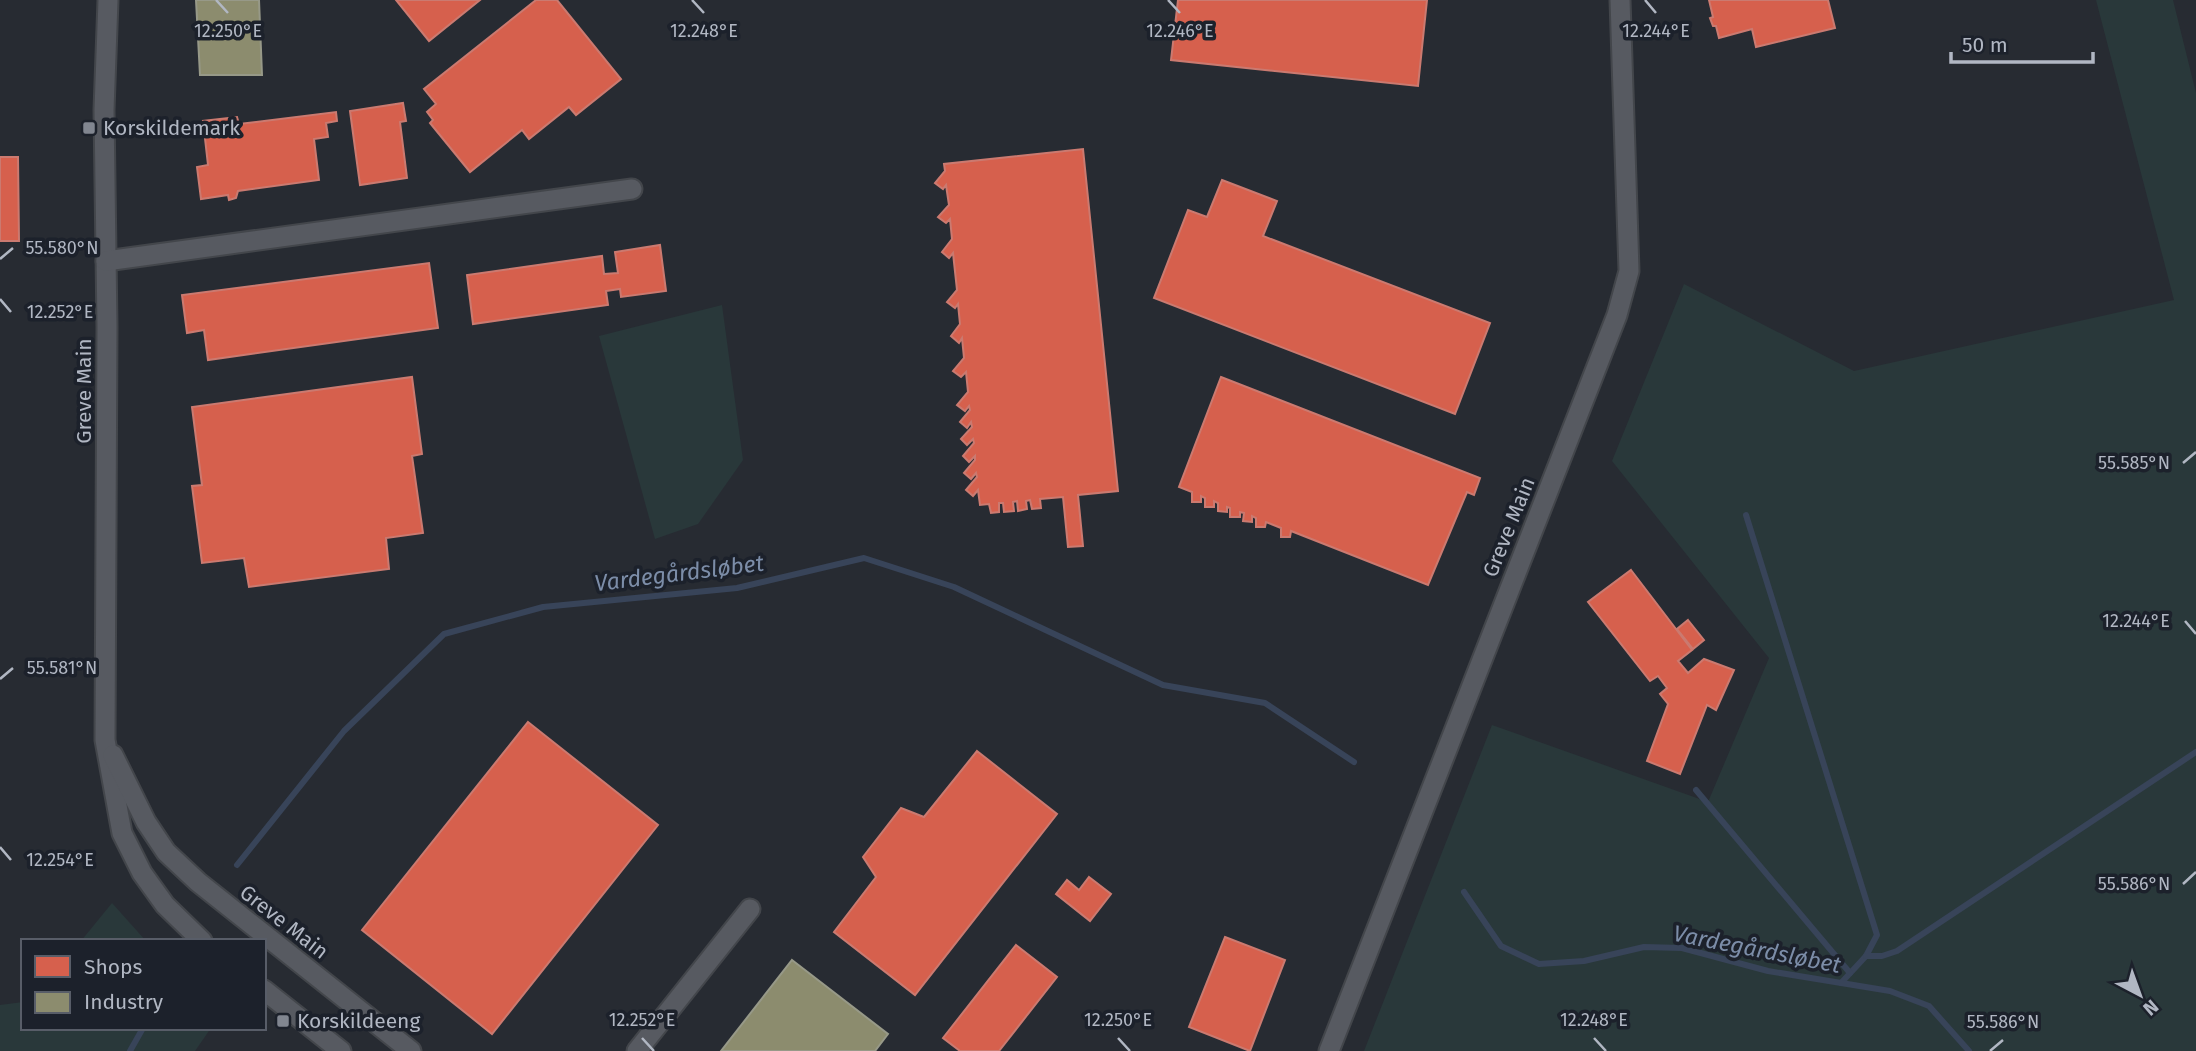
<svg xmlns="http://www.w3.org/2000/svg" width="2196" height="1051" font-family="'Fira Sans',sans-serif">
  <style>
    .green { fill: #29383a }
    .shops { fill: #d6604d; stroke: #cb7a70; stroke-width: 2 }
    .industry { fill: #8c8c6e; stroke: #979988; stroke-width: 2 }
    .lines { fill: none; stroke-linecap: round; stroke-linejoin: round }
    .stream { stroke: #384459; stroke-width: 6 }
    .street-casing { stroke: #43464b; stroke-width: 23 }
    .street { stroke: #575a61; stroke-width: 19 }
    .ticks { fill: none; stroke: #b1b7c3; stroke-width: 2.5 }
    .poi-dot { fill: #818690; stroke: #1c212b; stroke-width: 2.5 }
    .labels { text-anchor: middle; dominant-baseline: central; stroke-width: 7; stroke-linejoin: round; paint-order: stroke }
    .poi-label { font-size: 21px; fill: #b1b7c3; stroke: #1c212b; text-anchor: start }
    .street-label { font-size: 21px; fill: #b1b7c3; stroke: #1c212b }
    .water-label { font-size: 23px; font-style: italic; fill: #7c8da8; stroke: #1c212b }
    .ticks-label { font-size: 18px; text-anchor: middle; fill: #b1b7c3; stroke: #1c212b; stroke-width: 7; stroke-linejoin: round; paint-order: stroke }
  </style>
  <rect width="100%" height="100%" fill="#272b32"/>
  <!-- green -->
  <g class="green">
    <polygon points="2096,0 2173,0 2196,93 2196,1051 1364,1051 1492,725 1708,802 1769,658 1612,461 1684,284 1854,371 2174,300"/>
    <polygon points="722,305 743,460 698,524 655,539 599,336"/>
    <polygon points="112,903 146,941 81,941"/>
    <polygon points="23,1002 23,1028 211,1028 195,1051 0,1051 0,1005"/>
  </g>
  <!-- shops -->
  <g class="shops">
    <polygon points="396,0 480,0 429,41"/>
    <polygon points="536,0 557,0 621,79 576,115 569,107 529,139 522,130 470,172 430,123 433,120 427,112 436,104 424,89"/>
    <polygon points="1178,0 1427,0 1418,86 1171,60"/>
    <polygon points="1709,0 1828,0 1835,28 1756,47 1752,29 1719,38 1716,26 1713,26 1710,18 1713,17"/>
    <polygon points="403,103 406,121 400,122 407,178 360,185 350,111"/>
    <polygon points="336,112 337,121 326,123 328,137 314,139 319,180 238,191 236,198 229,200 228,195 201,199 197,167 208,165 203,121 237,117 239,124"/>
    <polygon points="1083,149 1118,491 1078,495 1083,546 1068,547 1063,497 1040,499 1041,508 1032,509 1030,500 1026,501 1027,509 1018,511 1017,501 1013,502 1014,511 1004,512 1003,503 999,503 999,512 991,513 989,504 980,505 978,490 973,496 966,490 977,477 976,473 971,479 964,473 975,460 975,456 969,462 963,456 974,443 973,439 967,445 961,439 972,427 971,422 967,428 960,422 970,410 969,406 965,411 957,405 968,392 966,372 961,377 953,371 964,358 962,338 959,343 951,336 960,324 958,304 955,308 947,302 957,290 953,253 949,258 942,252 952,239 950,219 946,223 938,217 949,205 946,185 943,189 935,183 945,171 944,164"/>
    <polygon points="0,157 18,157 19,241 0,241"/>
    <polygon points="1222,180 1277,201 1263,236 1490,323 1455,414 1154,298 1188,210 1207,217"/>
    <polygon points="660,245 666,291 621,297 620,289 606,291 608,305 473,324 467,275 602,256 604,274 618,273 615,252"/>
    <polygon points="429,263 438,328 208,360 204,330 187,333 182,295"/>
    <polygon points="412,377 422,454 412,456 423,533 386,538 389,569 249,587 244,558 202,563 192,486 202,485 192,407"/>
    <polygon points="1221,377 1480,478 1474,495 1467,492 1428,585 1291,531 1290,537 1281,537 1281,528 1266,522 1265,527 1256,527 1256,518 1252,516 1252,522 1243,521 1244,513 1240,512 1240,517 1230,517 1230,508 1227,507 1227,512 1218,511 1218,503 1214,501 1214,507 1205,507 1205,498 1201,496 1201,502 1192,502 1192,492 1179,487"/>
    <polygon points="1631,570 1692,650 1678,661 1688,673 1704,659 1734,670 1716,710 1707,705 1680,774 1647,761 1668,704 1660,694 1667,688 1658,676 1650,681 1588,602"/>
    <polygon points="1688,620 1704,640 1693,649 1677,629"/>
    <polygon points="528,722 658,825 492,1034 362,930"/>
    <polygon points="977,751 1057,814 915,995 834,932 876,877 863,857 901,808 924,817"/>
    <polygon points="1089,877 1111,894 1090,921 1056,894 1067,880 1079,890"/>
    <polygon points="1225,937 1285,960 1250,1051 1189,1027"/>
    <polygon points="1016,945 1057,977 999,1051 960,1051 943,1038"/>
  </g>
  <!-- industry -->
  <g class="industry">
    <polygon points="196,0 259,0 262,75 200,75"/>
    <polygon points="792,960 888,1034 875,1051 721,1051"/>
  </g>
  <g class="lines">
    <!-- stream -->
    <g class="stream">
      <polyline points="1746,515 1877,935 1866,956 1841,983"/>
      <polyline points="1696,790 1850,973"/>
      <polyline points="237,865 344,731 444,634 543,607 737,588 864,558 954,587 1163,685 1265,703 1354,762"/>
      <polyline points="1464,892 1501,946 1539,964 1584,961 1644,947 1682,948 1768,971 1890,991 1929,1006 1969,1051"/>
      <polyline points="1866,956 1882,956 1897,951 2196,752"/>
      <polyline points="130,1051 143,1028"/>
    </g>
    <!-- street casing -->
    <g class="street-casing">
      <g id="street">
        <polyline points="108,0 104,110 107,327 105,740 122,833 142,873 165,905 202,941"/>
        <polyline points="106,261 632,189"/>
        <polyline points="113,755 146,822 166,852 198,882 411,1051"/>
        <polyline points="264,990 341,1051"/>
        <polyline points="637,1051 750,909"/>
        <polyline points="1329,1051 1617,315 1629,271 1620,0"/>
      </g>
    </g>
    <!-- street -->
    <use href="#street" class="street"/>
  </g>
  <!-- ticks -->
  <path class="ticks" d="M216 0 228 13M692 0 704 13M1168 0 1180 13M1645 0 1656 13M0 259 13 248M0 299 11 312M2183 463 2196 452M2185 621 2196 634M0 679 13 668M0 847 11 860M2183 884 2196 872M642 1038 654 1051M1118 1038 1130 1051M1594 1038 1606 1051M1990 1051 2003 1040"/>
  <!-- markers -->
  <g class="poi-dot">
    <rect x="82" y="121" width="14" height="14" rx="3.5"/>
    <rect x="276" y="1014" width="14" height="14" rx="3.5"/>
  </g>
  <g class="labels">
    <!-- poi labels -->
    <g class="poi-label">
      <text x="103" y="128">Korskildemark</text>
      <text x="297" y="1021">Korskildeeng</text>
    </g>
    <!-- street labels -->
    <g class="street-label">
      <text transform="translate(84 391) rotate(-90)">Greve Main</text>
      <text transform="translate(1509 527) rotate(-68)">Greve Main</text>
      <text transform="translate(284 922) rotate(38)">Greve Main</text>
    </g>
    <!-- water labels -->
    <g class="water-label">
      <text transform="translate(679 573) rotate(-7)">Vardegårdsløbet</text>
      <text transform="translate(1757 949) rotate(11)">Vardegårdsløbet</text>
    </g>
  </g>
  <g class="ticks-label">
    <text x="228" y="37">12.250°E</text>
    <text x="704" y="37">12.248°E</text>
    <text x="1656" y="37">12.244°E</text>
    <text x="1180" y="37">12.246°E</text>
    <text x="62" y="254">55.580°N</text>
    <text x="60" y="318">12.252°E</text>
    <text x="2134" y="469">55.585°N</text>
    <text x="2136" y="627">12.244°E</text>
    <text x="62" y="674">55.581°N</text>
    <text x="60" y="866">12.254°E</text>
    <text x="2134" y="890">55.586°N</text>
    <text x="642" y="1026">12.252°E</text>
    <text x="1118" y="1026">12.250°E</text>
    <text x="1594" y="1026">12.248°E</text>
    <text x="2003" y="1028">55.586°N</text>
  </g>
  <!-- legend -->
  <rect x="21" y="939" width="245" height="91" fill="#1c212b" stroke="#585d68" stroke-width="2"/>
  <rect x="35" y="956" width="35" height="21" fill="#d6604d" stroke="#585d68" stroke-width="2"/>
  <text x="84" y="974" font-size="21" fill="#b1b7c3">Shops</text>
  <rect x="35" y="992" width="35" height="21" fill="#8c8c6e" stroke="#585d68" stroke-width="2"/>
  <text x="84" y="1009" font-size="21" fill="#b1b7c3">Industry</text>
  <!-- north arrow -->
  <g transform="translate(2140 995) rotate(139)" stroke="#1c212b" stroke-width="5" paint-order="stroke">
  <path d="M0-5L12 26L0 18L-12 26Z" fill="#b1b7c3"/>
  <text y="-10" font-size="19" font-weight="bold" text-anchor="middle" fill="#b1b7c3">N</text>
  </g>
  <!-- scale -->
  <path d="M1951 52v10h142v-10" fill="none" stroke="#b1b7c3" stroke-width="3.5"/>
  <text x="1962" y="52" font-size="21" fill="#b1b7c3" stroke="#1c212b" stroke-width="5" paint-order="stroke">50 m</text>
</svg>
